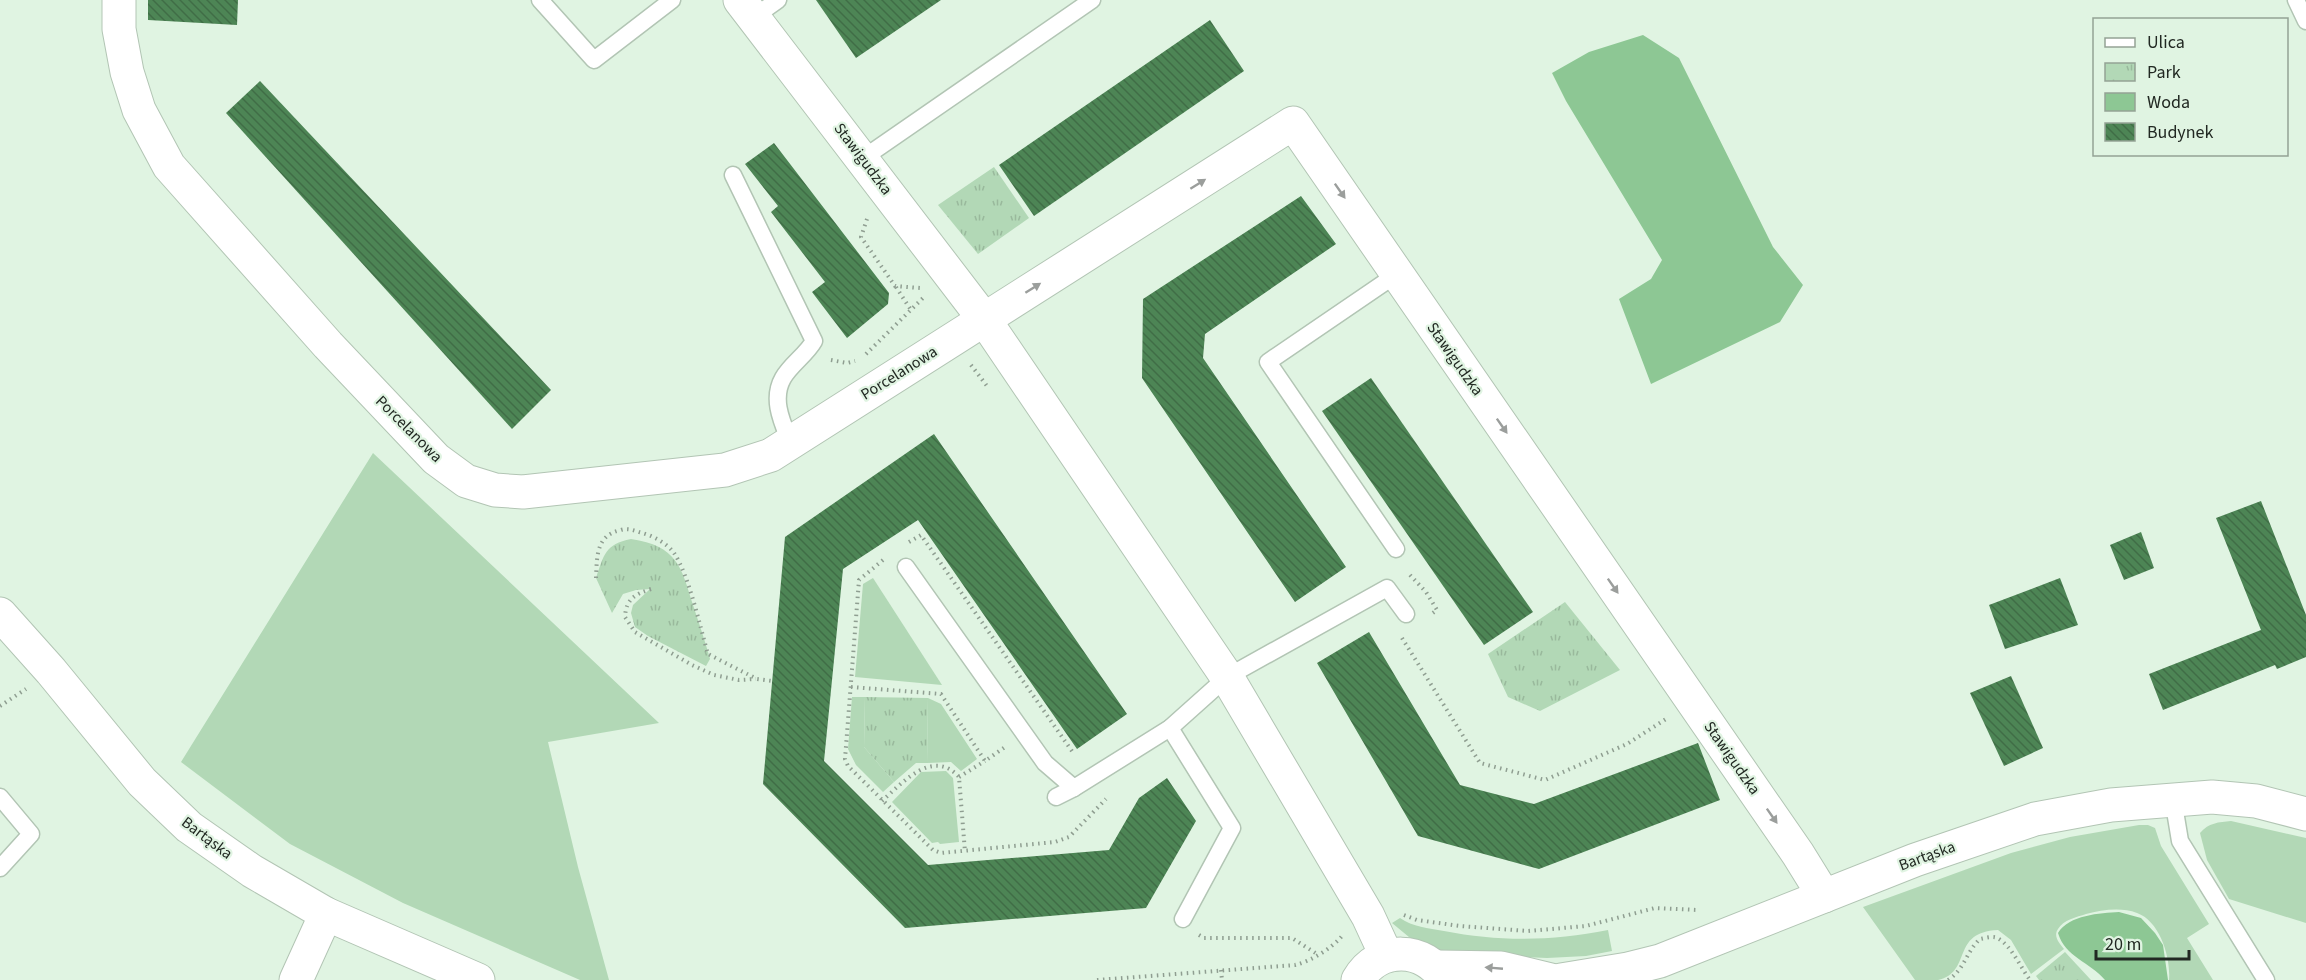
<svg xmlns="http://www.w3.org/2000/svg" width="2306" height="980" font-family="'Source Sans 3',sans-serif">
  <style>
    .green { fill: #b2d8b6 }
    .park { fill: url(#park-tufts) }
    .water { fill: #8dc794 }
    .building { fill: url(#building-back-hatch) }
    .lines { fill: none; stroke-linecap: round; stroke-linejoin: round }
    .service-casing { stroke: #b2c5b4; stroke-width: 19 }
    .minor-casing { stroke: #b2c5b4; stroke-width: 35 }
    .tertiary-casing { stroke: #b2c5b4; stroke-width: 35 }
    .path { stroke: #8f9e91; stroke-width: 4; stroke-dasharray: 1.5 4.5; stroke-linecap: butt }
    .service { stroke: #fff; stroke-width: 16 }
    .minor { stroke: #fff; stroke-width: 33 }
    .tertiary { stroke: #fff; stroke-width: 33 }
    .oneway { fill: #9b9e9c }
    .labels { text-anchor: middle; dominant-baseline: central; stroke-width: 4.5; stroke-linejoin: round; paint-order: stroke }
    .street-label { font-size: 16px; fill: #212822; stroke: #e0f4e2 }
  </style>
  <defs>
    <pattern id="park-tufts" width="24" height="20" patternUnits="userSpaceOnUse" patternTransform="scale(1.5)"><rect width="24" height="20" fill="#b2d8b6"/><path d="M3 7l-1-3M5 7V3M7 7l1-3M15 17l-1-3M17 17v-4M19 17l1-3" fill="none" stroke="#99b99c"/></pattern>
    <pattern id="building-back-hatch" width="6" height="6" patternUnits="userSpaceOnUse" patternTransform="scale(1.5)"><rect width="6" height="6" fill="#4d8555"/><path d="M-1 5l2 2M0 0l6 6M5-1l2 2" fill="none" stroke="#406d46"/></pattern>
  </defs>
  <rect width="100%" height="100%" fill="#e0f4e2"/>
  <!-- green -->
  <g class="green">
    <polygon points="373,453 659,723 548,742 578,867 609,980 580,980 403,903 290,844 181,762"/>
    <polygon points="873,578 942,685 855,677 863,584"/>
    <polygon points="852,697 865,697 864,747 894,782 883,792 856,765 848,749"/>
    <polygon points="928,698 941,704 977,759 961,771 951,762 927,763"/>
    <polygon points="946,771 953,778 959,842 940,844 938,842 932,843 892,802 921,772"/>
    <path d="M2231 821 2306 838V923L2229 899 2207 860 2200 833C2208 823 2219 822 2231 821Z"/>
    <path d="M2139 825H2148L2155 828 2161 846 2209 924 2187 938 2213 980H2169C2171 958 2160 921 2137 913 2121 907 2102 910 2086 914 2077 917 2063 920 2058 929 2053 936 2059 943 2064 949L2031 974 2011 940 1998 930C1950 932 1973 972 1938 980 1932 980 1922 980 1915 980L1863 907 2011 853 2070 837Z"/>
    <path d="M1400 918C1413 927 1428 928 1444 931 1500 942 1552 941 1608 930L1612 951 1586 956 1547 958 1443 953 1415 942 1392 923Z"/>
  </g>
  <!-- park -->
  <g class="park">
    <polygon points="994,167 1029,218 978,254 938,205"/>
    <path d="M631 539C677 546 681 566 693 605 699 623 705 641 710 659L706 666 648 636 635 627 631 613 633 605 650 589 636 590 623 594 612 613 596 578C604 555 605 544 631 539Z"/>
    <polygon points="1565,602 1620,670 1540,711 1508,697 1488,654"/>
    <polygon points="865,697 928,698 927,763 916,763 894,782 864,747"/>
    <polygon points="2065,952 2091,980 2039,980 2036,976"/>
  </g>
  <!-- water -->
  <g class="water">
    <polygon points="1643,35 1679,58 1773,247 1803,285 1780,322 1651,384 1619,299 1651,279 1662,260 1566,101 1552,73 1589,52"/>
    <path d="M2119 912 2141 918 2155 933 2163 945 2168 980H2105C2090 962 2065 957 2058 933 2069 915 2100 913 2119 912Z"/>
  </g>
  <!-- building -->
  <g class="building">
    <polygon points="148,0 238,0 237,25 148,20"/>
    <polygon points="816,0 941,0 856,58"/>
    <polygon points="1210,20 1244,71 1034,216 999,165"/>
    <polygon points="260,81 551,390 512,429 226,113"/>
    <polygon points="774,143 889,293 888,304 847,338 812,292 825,282 771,212 778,206 745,164"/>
    <polygon points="1301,196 1336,244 1205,334 1203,358 1346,567 1295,602 1142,378 1143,299"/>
    <polygon points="1371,378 1533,612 1484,645 1322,411"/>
    <polygon points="934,434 1127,714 1077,749 918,520 843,569 824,761 928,865 1109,850 1139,798 1167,778 1196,821 1146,908 905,928 763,784 785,537"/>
    <polygon points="2261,501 2306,615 2306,657 2277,669 2275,665 2163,710 2149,674 2261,630 2216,518"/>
    <polygon points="2141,532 2154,568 2124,580 2110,545"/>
    <polygon points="2060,578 2078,625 2005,649 1989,605"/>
    <polygon points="1369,632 1460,785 1534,804 1698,743 1720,800 1539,869 1418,836 1317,663"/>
    <polygon points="2011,676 2043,748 2004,766 1970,693"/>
  </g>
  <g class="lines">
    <!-- service casing -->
    <g class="service-casing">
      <g id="service">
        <polyline points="540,0 594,60 672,0"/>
        <polyline points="2296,0 2306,21"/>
        <polyline points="754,17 778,0"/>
        <polyline points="862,159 1092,0"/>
        <path d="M733 175 814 341C806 355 791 364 783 378 771 399 782 422 790 442"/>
        <polyline points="1396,549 1268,362 1397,274"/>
        <polyline points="906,567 1045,763 1074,788 1170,728 1227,677 1387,588 1406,614"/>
        <polyline points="1170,728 1232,828 1183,919"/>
        <polyline points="0,797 31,834 0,868"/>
        <polyline points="1056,797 1074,788"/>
        <polyline points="2173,799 2180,841 2266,980"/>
      </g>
    </g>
    <!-- minor casing -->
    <g class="minor-casing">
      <g id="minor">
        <polyline points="119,0 119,29 127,72 139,110 169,166 328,345 436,459 466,481 495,490 523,492 725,470 771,455 1293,123 1798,854 1824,896"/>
        <polyline points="740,0 984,319 1227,677 1368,916 1386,955"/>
        <polyline points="296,980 326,914"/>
      </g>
    </g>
    <!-- tertiary casing -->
    <g class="tertiary-casing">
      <g id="tertiary">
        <polyline points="0,614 51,671 142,782 189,827 252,871 326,914 478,980"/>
        <polyline points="1437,967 1501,968 1551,980"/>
        <path d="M1358 980C1378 945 1425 946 1445 980"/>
        <polyline points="1561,980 1628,969 1660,961 1915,860 2035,819 2111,805 2212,797 2256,801 2306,814"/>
      </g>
    </g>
    <!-- path -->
    <g class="path">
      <polyline points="867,219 861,237 895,286 920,288"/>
      <polyline points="896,287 911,310"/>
      <polyline points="866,354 925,296"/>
      <polyline points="831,360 847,363 855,361"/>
      <polyline points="971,365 987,386"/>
      <polyline points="909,542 921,535 1074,754"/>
      <polyline points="883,560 859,580 845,759 848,766 933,850 941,853 1055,842 1069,837 1106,799"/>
      <polyline points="1410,575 1426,592 1437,610 1430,615"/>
      <path d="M596 578C597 556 596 535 621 530 627 528 633 530 639 532 651 535 666 542 674 553 689 575 700 627 708 654L757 679 772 681"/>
      <path d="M651 589C635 594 626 599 625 617L635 632 692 665 714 675 739 680 756 679"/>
      <polyline points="1402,638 1480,763 1545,780 1627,744 1666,719"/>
      <polyline points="851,687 941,694 985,761 1005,747"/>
      <polyline points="0,706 26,689"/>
      <polyline points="959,777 985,761"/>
      <path d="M882 801C903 782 933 748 959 777L965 852"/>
      <polyline points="1404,915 1417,920 1460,926 1528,931 1586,926 1655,908 1698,910"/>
      <polyline points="1199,935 1204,938 1292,938 1317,954"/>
      <polyline points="1221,970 1222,980"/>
      <path d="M1097 980 1295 965C1311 961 1331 949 1342 936"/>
      <path d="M1948 980C1965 969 1966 952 1980 939 1986 938 1994 935 1999 939 2012 947 2021 968 2030 980"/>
    </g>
    <!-- service -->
    <use href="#service" class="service"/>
    <!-- minor -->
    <use href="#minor" class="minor"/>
    <!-- tertiary -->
    <use href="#tertiary" class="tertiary"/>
  </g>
  <!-- one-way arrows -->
  <defs><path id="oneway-solid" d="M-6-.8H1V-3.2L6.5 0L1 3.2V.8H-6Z" transform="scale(1.5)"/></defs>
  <g class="oneway">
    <use href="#oneway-solid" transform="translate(1198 184) rotate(-32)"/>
    <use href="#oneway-solid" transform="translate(1340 191) rotate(55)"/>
    <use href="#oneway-solid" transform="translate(1033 288) rotate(-32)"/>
    <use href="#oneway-solid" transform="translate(1502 426) rotate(55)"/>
    <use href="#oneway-solid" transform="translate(1613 586) rotate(55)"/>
    <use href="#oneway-solid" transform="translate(1772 816) rotate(55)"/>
    <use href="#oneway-solid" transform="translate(1494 968) rotate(-175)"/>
  </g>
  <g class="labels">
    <!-- street labels -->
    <g class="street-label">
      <text transform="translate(863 159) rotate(53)">Stawigudzka</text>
      <text transform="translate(1455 359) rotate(55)">Stawigudzka</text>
      <text transform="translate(899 373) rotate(-32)">Porcelanowa</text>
      <text transform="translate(409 429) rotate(45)">Porcelanowa</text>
      <text transform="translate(1732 758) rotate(55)">Stawigudzka</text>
      <text transform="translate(207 838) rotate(37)">Bartąska</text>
      <text transform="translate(1927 856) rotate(-20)">Bartąska</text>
    </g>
  </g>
  <!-- legend -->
  <rect x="2093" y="18" width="195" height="138" fill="#e0f4e2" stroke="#94a295" stroke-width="1.5"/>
  <rect x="2105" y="38" width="30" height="9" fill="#ffffff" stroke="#94a295" stroke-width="1.5"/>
  <text x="2147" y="48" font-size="18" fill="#212822">Ulica</text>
  <rect x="2105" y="63" width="30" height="18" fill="url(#park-tufts)" stroke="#94a295" stroke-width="1.5"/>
  <text x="2147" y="78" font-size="18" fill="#212822">Park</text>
  <rect x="2105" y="93" width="30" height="18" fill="#8dc794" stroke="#94a295" stroke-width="1.5"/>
  <text x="2147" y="108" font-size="18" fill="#212822">Woda</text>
  <rect x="2105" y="123" width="30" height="18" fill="url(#building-back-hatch)" stroke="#94a295" stroke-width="1.5"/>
  <text x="2147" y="138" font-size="18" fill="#212822">Budynek</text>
  <!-- scale -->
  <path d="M2096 950v9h93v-9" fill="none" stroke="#212822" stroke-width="3"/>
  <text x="2105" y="950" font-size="18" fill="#212822" stroke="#e0f4e2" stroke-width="4.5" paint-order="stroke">20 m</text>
</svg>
